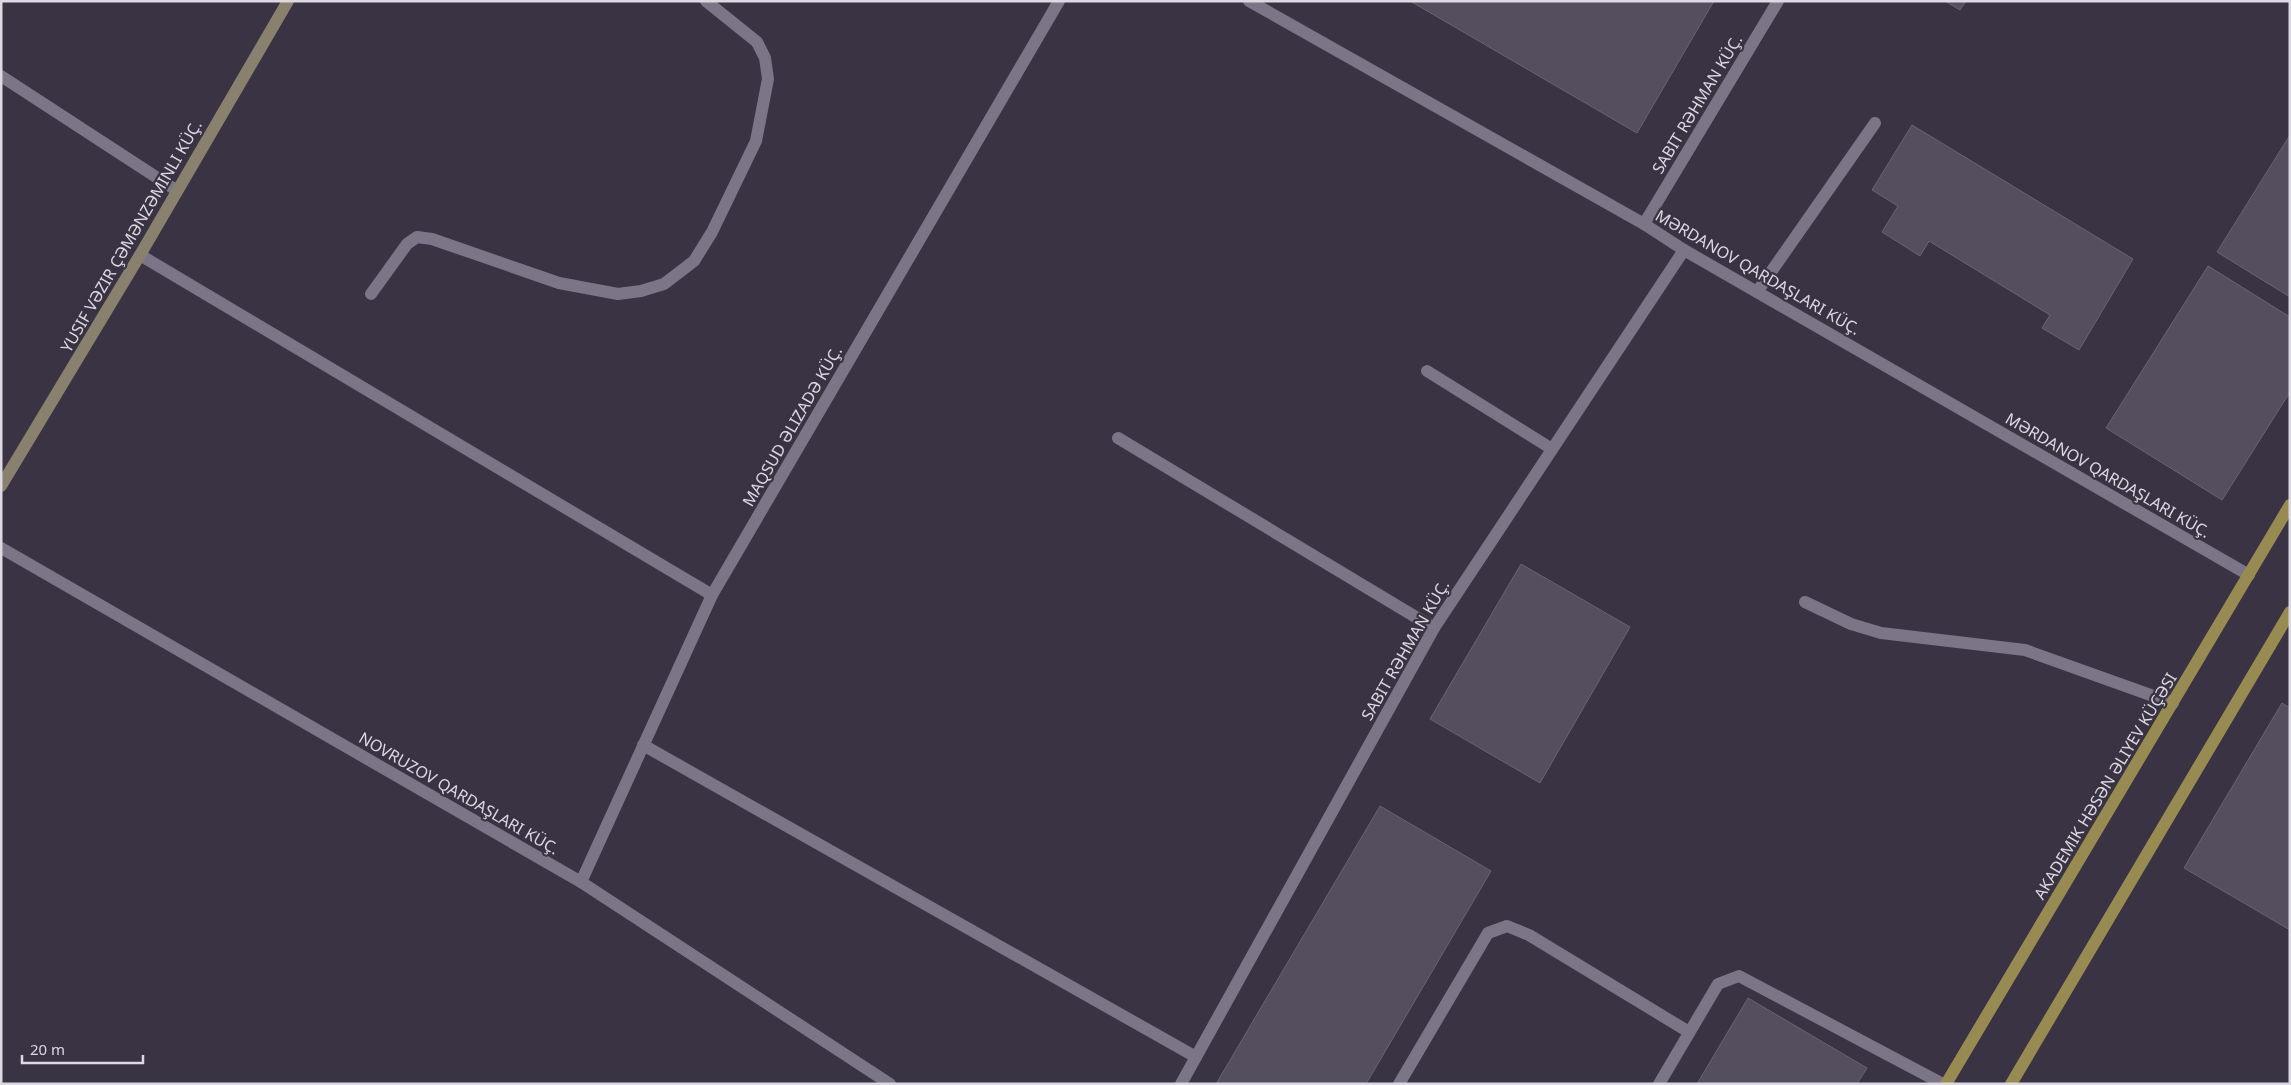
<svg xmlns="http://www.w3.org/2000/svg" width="2291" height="1085" font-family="'Noto Sans',sans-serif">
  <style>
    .building { fill: #544e5f; stroke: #6a6375 }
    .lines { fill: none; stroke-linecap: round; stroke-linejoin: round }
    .service { stroke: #7b7587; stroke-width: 12 }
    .minor { stroke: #7b7587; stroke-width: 12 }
    .secondary { stroke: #89806d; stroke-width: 12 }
    .primary { stroke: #978b52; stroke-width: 12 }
    .labels { text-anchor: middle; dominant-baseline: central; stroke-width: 4.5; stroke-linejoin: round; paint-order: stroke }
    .street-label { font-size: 16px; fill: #dcd9e3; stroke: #393343 }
  </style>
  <rect width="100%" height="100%" fill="#393343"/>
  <!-- building -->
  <g class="building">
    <polygon points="1410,1 1714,1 1637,133"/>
    <polygon points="1945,1 1966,1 1960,10"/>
    <polygon points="1912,125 2133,259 2079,350 2042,328 2050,315 1929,241 1920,256 1882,232 1898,206 1872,190"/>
    <polygon points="2290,135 2290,297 2217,252"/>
    <polygon points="2208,266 2290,317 2290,392 2222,500 2106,428"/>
    <polygon points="1521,564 1630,627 1540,783 1430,719"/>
    <polygon points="2282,703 2290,708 2290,930 2184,868"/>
    <polygon points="1380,806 1491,871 1366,1084 1216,1084"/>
    <polygon points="1748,998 1867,1068 1857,1084 1697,1084"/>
  </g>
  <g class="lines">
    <!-- service -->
    <g class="service">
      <polyline points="1757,292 1875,123"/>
      <polyline points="1427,371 1552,449"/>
      <polyline points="1805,602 1851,624 1881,633 2025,650 2173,703"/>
      <polyline points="1399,1084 1488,933 1507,926 1529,935 1689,1032"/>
      <polyline points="1659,1084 1718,984 1739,976 1943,1084"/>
    </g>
    <!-- minor -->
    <g class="minor">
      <polyline points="1249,1 1644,224 1684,250 2249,575"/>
      <polyline points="1,76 176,190"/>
      <polyline points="1644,224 1778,1"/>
      <polyline points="140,255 712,595"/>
      <polyline points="371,294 407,244 417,237 432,239 559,283 618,294 641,291 664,284 694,261 712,232 756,141 768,79 765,58 757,42 706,1"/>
      <polyline points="1118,438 1434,628"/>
      <polyline points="1,548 581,882 890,1084"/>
      <polyline points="643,745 1196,1057"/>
      <polyline points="581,882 712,595 1059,1"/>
      <polyline points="1181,1084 1434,628 1684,250"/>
    </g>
    <!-- secondary -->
    <polyline class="secondary" points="1,486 140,255 288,1"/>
    <!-- primary -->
    <g class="primary">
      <polyline points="1946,1084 2290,505"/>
      <polyline points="2011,1084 2290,612"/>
    </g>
  </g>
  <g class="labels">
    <!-- street labels -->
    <g class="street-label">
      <text transform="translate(1697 104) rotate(-59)">SABIT RƏHMAN KÜÇ.</text>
      <text transform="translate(131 236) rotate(-60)">YUSIF VƏZIR ÇƏMƏNZƏMINLI KÜÇ.</text>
      <text transform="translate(1758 272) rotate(30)">MƏRDANOV QARDAŞLARI KÜÇ.</text>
      <text transform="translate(792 426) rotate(-60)">MAQSUD ƏLIZADƏ KÜÇ.</text>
      <text transform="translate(2108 475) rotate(30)">MƏRDANOV QARDAŞLARI KÜÇ.</text>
      <text transform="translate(1405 650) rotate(-60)">SABIT RƏHMAN KÜÇ.</text>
      <text transform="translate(2105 786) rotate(-59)">AKADEMIK HƏSƏN ƏLIYEV KÜÇƏSI</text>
      <text transform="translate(459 793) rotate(30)">NOVRUZOV QARDAŞLARI KÜÇ.</text>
    </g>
  </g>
  <!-- border -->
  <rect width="2291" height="1085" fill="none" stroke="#dcd9e3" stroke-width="5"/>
  <!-- scale -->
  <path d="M22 1055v8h121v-8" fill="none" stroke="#dcd9e3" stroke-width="2.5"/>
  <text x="30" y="1055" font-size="15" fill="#dcd9e3" stroke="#393343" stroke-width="4" paint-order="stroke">20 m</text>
</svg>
